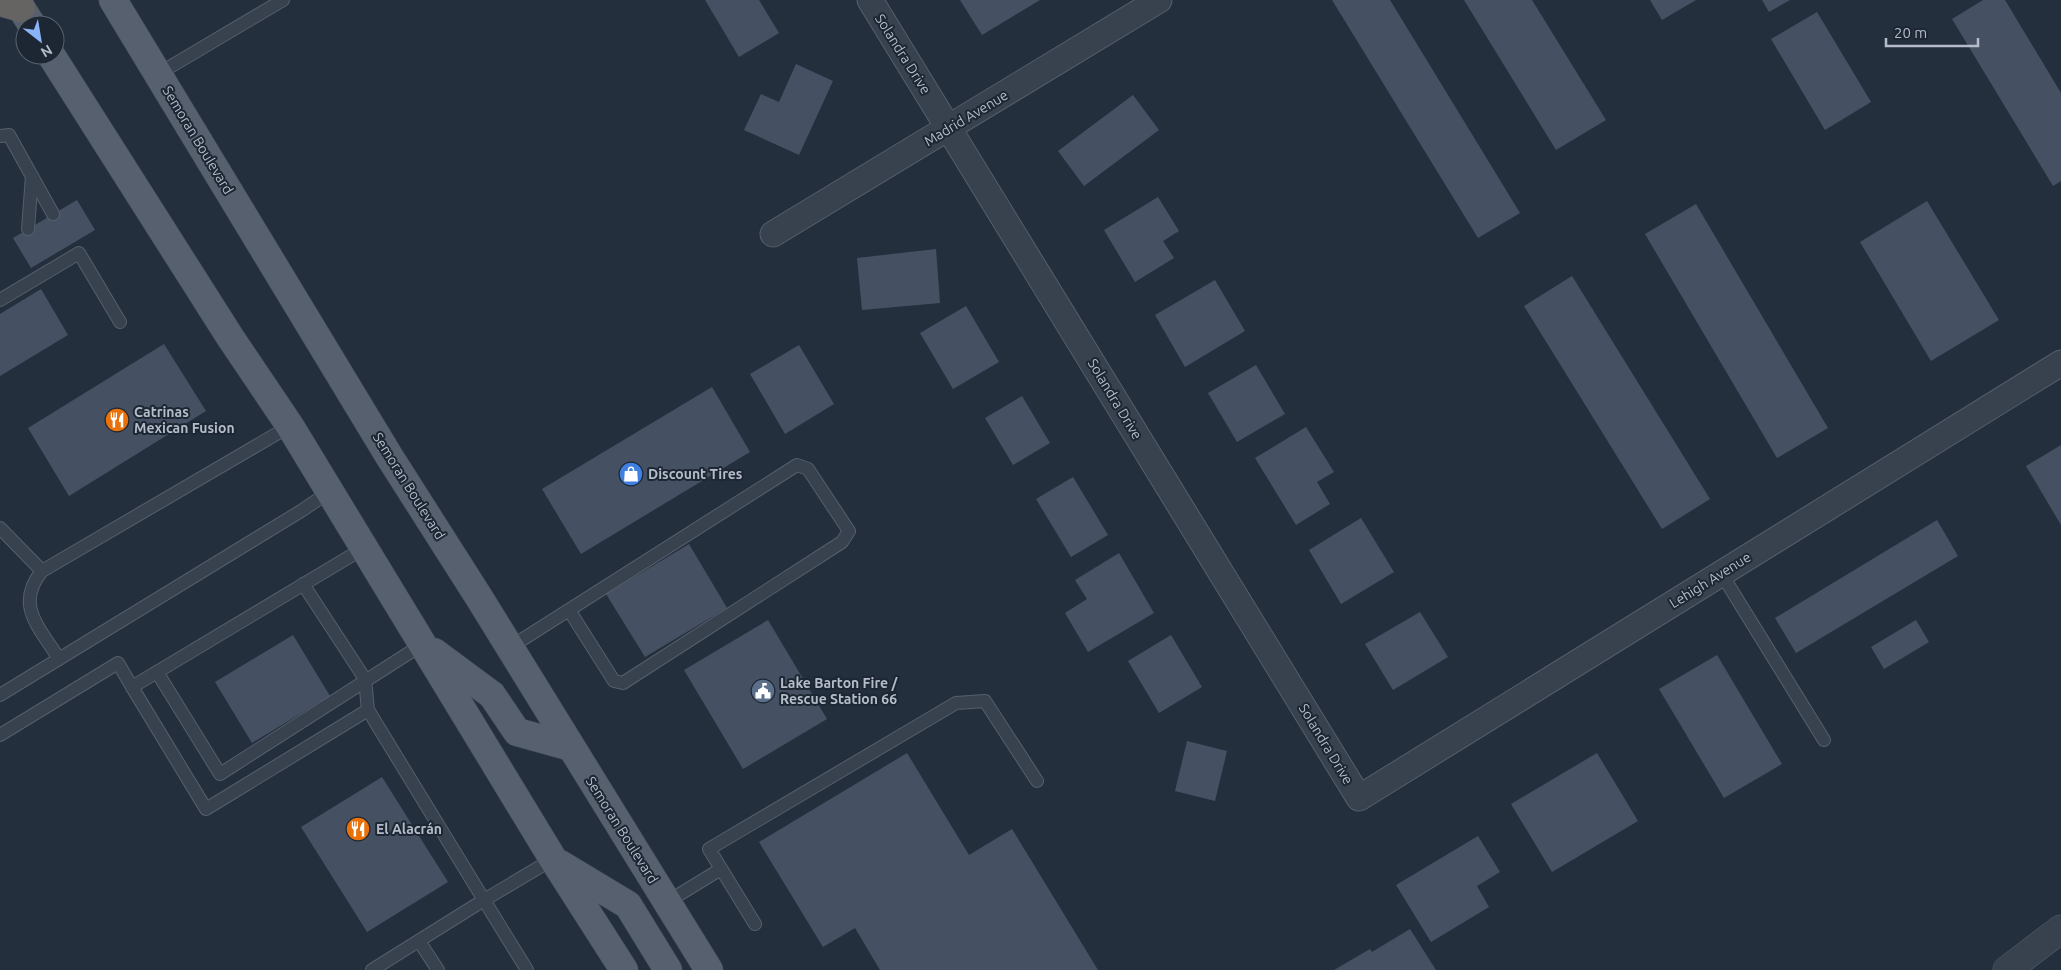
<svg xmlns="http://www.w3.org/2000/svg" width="2061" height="970" font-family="Ubuntu,sans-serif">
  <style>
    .building { fill: #455162 }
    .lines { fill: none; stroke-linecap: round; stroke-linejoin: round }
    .service-casing { stroke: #565f6c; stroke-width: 14 }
    .minor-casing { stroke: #565f6c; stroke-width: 27 }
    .tertiary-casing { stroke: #565f6c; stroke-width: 29 }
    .primary-casing { stroke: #414a57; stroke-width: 29 }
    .trunk-casing { stroke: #434c59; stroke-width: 29 }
    .service { stroke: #38414e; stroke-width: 12 }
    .minor { stroke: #38414e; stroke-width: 25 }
    .tertiary { stroke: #38414e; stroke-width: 28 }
    .primary { stroke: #56606e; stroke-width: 28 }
    .trunk { stroke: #656462; stroke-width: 28 }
    .labels { text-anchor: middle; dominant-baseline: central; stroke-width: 4; stroke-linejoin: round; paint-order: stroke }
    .street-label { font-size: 14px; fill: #b4bcc9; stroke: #1d2633 }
    .poi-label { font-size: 14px; font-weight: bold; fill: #b4bcc9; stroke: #1d2633; text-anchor: start }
  </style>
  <rect width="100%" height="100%" fill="#242f3e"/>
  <!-- building -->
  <g class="building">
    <polygon points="705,0 759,0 779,33 739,57"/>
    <polygon points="960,0 1040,0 982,35"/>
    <polygon points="1332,0 1390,0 1520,213 1478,238"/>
    <polygon points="1464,0 1532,0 1606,120 1556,150"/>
    <polygon points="1650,0 1696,0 1662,20"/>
    <polygon points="1762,0 1790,0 1769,12"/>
    <polygon points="1983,0 2005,0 2061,93 2061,181 2053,186 1952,19"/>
    <polygon points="1817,12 1871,102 1825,130 1771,39"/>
    <polygon points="796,64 833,81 799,155 744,130 761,94 779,102"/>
    <polygon points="1133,95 1159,130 1084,186 1058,151"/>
    <polygon points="1158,197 1179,231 1163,241 1174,258 1135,282 1104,230"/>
    <polygon points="77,200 95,230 31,268 13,238"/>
    <polygon points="1927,201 1999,320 1931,361 1860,242"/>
    <polygon points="1696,204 1828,428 1777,458 1645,234"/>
    <polygon points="936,249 940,303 862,310 857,258"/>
    <polygon points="1572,276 1710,499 1662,529 1524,306"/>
    <polygon points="1215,280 1245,331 1185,367 1155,315"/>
    <polygon points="41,289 68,335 0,376 0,314"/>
    <polygon points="966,306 999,362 953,389 920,333"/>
    <polygon points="164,344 206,411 69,496 28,428"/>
    <polygon points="799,345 834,404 785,434 750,374"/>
    <polygon points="1256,365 1285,414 1237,442 1208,393"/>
    <polygon points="712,387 750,452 581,554 542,489"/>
    <polygon points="1022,396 1050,443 1013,465 985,418"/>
    <polygon points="1306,427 1334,472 1317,482 1330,504 1296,525 1255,458"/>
    <polygon points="2061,445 2061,525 2026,466"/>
    <polygon points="1073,477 1108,535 1071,557 1036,499"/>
    <polygon points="1361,518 1394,572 1341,604 1309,550"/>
    <polygon points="1937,520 1958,556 1796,653 1775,618"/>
    <polygon points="689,544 727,608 645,657 606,594"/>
    <polygon points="1119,553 1154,613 1088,652 1065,613 1087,599 1075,580"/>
    <polygon points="1420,612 1448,657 1393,690 1365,644"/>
    <polygon points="768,620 827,719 743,769 684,670"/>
    <polygon points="1916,620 1929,642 1884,669 1871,647"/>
    <polygon points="293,635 330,696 252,743 215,682"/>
    <polygon points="1171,635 1202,687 1159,713 1128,661"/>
    <polygon points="1717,655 1782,764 1724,798 1659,689"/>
    <polygon points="1187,741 1227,751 1215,801 1175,791"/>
    <polygon points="907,753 969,855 1012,829 1098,970 880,970 855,928 823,947 759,842"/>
    <polygon points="1597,753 1638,821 1552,872 1511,804"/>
    <polygon points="382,777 448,882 367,932 301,827"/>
    <polygon points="1478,836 1500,872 1477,886 1489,907 1431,942 1396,885"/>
    <polygon points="1410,929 1436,970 1334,970 1370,949 1372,952"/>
  </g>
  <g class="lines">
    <!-- service casing -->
    <g class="service-casing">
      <g id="service">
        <polyline points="158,74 283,0"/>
        <polyline points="0,136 9,135 53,214"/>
        <polyline points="28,229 32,176"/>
        <polyline points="0,300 79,253 120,322"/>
        <polyline points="0,528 42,571"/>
        <polyline points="364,548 132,687 206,809 368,710 484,900 553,859"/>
        <polyline points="1721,573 1824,740"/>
        <polyline points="303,584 365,679 368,710"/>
        <polyline points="509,648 797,465 808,469 849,531 842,542 623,683 614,681 569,610"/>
        <path d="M59 659C40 628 14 605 42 571L290 426"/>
        <polyline points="157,672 220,774 423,644"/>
        <polyline points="0,695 301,511 329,492"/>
        <polyline points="0,735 118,663 132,687"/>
        <polyline points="667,902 721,869"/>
        <polyline points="755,924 709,849 956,703 985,701 1037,781"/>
        <polyline points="419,941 438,970"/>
        <polyline points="372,970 484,900 527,970"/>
      </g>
    </g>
    <!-- minor casing -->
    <g class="minor-casing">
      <g id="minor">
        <polyline points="870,0 1359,798 2061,363"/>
        <polyline points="773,234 1159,0"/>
      </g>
    </g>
    <!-- tertiary casing -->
    <g class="tertiary-casing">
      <polyline id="tertiary" points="2007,970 2061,929"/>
    </g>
    <!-- primary casing -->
    <g class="primary-casing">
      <g id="primary">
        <polyline points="16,0 32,25"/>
        <polyline points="113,0 389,456 480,599 709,970"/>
        <polyline points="51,55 230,337 290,426 553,859 624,970"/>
        <polyline points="434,652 492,695 517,732 571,747"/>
        <polyline points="560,864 628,905 668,970"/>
      </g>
    </g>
    <!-- trunk casing -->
    <g class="trunk-casing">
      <polyline id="trunk" points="0,2 21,8"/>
    </g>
    <!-- service -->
    <use href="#service" class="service"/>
    <!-- minor -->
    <use href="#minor" class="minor"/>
    <!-- tertiary -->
    <use href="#tertiary" class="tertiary"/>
    <!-- primary -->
    <use href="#primary" class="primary"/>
    <!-- trunk -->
    <use href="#trunk" class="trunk"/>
  </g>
  <!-- icons -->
  <defs>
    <g id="restaurant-disc" transform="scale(1.25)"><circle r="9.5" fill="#e8710a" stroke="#1d2633"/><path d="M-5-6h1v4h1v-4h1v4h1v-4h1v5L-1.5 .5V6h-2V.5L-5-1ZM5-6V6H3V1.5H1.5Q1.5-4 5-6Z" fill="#fff"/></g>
    <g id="shop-disc" transform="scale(1.25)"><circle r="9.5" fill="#3f7fe0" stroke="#1d2633"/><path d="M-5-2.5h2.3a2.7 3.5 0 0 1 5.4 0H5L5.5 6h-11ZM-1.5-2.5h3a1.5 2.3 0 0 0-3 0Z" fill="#fff"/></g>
    <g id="civic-disc" transform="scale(1.25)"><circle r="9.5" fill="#5c6f8a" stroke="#1d2633"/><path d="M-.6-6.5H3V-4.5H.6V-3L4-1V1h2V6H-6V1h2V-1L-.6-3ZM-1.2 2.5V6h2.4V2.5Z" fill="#fff"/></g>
  </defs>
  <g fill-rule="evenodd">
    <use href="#restaurant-disc" x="117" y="420"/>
    <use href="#shop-disc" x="631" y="474"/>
    <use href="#civic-disc" x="763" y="691"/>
    <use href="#restaurant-disc" x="358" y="829"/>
  </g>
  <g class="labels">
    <!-- street labels -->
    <g class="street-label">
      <text transform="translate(903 54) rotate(58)">Solandra Drive</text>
      <text transform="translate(966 118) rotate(-31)">Madrid Avenue</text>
      <text transform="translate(198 140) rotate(59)">Semoran Boulevard</text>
      <text transform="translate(1115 399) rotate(59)">Solandra Drive</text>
      <text transform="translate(409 486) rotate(58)">Semoran Boulevard</text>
      <text transform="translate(1710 580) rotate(-32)">Lehigh Avenue</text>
      <text transform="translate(1326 744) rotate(59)">Solandra Drive</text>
      <text transform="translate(622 830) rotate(58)">Semoran Boulevard</text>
    </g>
    <!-- poi labels -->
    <g class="poi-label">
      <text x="134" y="412">Catrinas<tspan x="134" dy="16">Mexican Fusion</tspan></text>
      <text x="648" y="474">Discount Tires</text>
      <text x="780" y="683">Lake Barton Fire /<tspan x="780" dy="16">Rescue Station 66</tspan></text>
      <text x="376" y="829">El Alacrán</text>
    </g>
  </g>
  <!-- north arrow -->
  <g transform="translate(40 40) rotate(149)"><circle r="24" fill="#1d2633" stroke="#59626f"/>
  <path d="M0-4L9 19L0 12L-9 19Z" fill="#8ab4f8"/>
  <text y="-8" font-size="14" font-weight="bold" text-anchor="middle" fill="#b4bcc9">N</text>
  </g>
  <!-- scale -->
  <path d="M1886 38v8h92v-8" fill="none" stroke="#b4bcc9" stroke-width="2.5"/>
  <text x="1894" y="38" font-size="15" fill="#b4bcc9" stroke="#1d2633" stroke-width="4" paint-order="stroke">20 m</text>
</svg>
